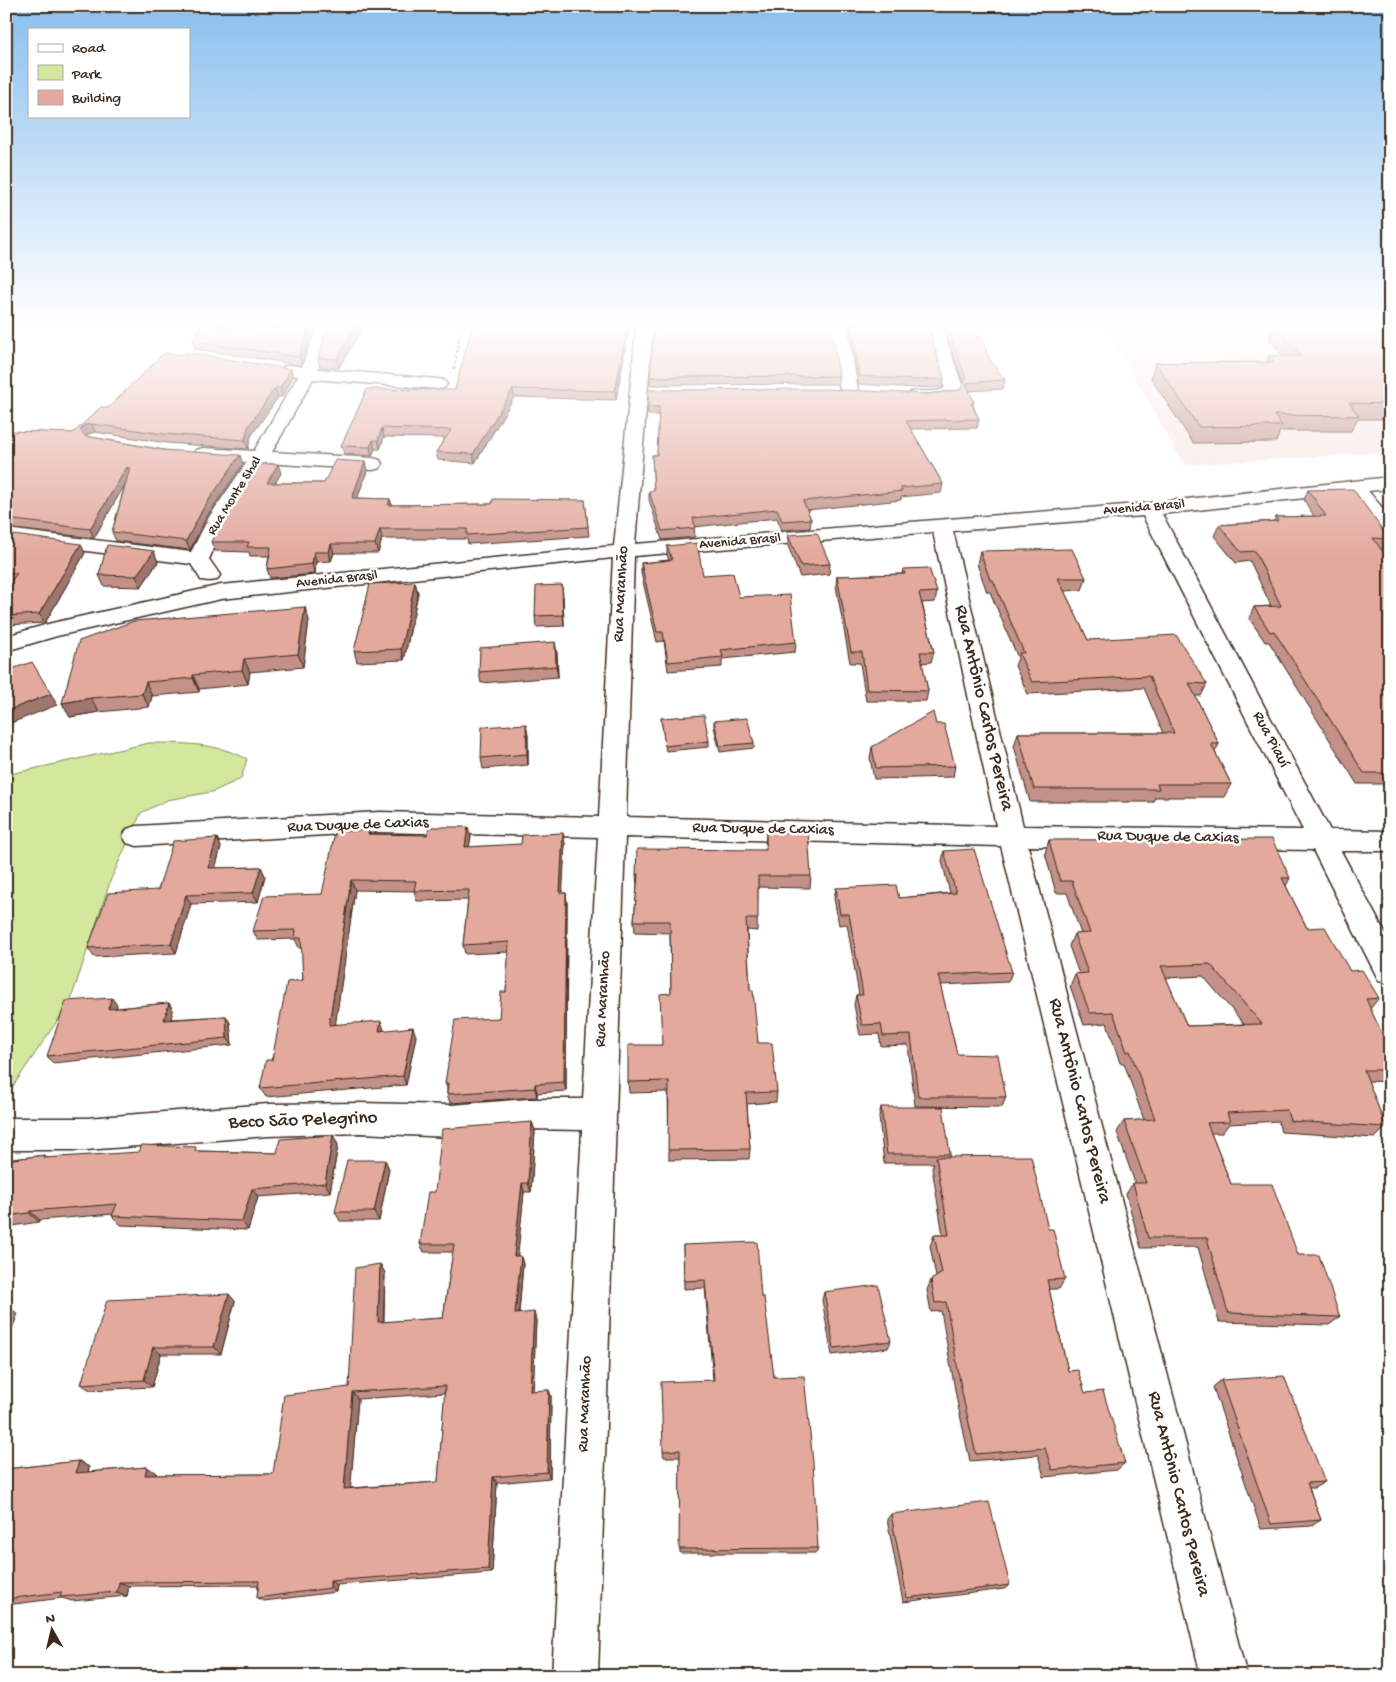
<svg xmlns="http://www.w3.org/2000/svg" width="1396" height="1682" font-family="'Gochi Hand',sans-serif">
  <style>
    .built { fill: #f7e5e2 }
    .green { fill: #d1e89d; stroke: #86895e }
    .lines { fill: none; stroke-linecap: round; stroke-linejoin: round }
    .minor-casing { stroke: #3b2a1e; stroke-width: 3 }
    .path { stroke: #3b2a1e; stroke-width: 2; stroke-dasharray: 3 2.5; stroke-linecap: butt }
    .minor { fill: #fff; fill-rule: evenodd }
    .wall { fill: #c39187; stroke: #3b2a1e; fill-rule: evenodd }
    .shaded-wall { fill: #9f766e; stroke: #3b2a1e }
    .building { fill: #e3a99d; stroke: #3b2a1e; fill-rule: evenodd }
    .labels { text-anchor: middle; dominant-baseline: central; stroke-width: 5; stroke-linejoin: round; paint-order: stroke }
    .far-street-label { font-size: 14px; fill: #3b2a1e; stroke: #fff }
    .street-label { font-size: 16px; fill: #3b2a1e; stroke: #fff }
    .near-street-label { font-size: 19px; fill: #3b2a1e; stroke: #fff }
  </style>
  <rect width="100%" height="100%" fill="#fff"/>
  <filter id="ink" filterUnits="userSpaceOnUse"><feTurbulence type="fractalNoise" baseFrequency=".02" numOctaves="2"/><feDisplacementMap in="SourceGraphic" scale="10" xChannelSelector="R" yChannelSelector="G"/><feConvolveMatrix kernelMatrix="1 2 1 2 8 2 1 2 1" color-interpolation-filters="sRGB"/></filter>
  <g filter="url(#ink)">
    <!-- built -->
    <polygon class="built" points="1108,330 1390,332 1390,452 1184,465"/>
    <!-- green -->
    <path class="green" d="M149 743C181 743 218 743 247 759L241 779 212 792 167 800 141 813 111 879 70 1002 9 1092 6 1093V775Z"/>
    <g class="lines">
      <!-- minor casing -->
      <g class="minor-casing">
        <g id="minor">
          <polygon points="318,323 330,323 332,325 318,369 438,379 444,380 447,384 444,388 438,389 313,379 272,452 373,458 380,460 382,464 380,468 373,470 265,463 229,517 209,559 220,575 217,580 209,581 201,580 191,564 6,541 6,529 191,552 209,517 247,462 203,460 196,458 194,454 196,450 203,448 254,451 298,376 284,374 282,370 284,366 290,365 302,367"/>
          <path d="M637 323H653L635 544 1150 503 1390 477V489L1368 491 1390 517V537L1383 535 1350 493 1162 514 1330 830 1390 831V851H1341L1390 942V984L1379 981 1313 850 1028 846 1247 1676H1201L1001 846 625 837 598 1676H552L582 1130 528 1129 451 1137 360 1133 268 1136 86 1150H6V1118H86L268 1104 360 1103 451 1105 528 1099H583L598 837 379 832 137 846 127 843 123 836 127 829 137 826 379 812 599 817 613 558 221 599 57 636 6 651V636L52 623 221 585 614 546ZM1143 516 1303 830 1023 826 953 531ZM933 532 996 826 626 817 634 556Z"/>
          <polygon points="831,323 847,323 858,391 855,395 849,396 843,395 840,391"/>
          <path d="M925 323H941L963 388 958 397C943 400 927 404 911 400L908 396 911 392C922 390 936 393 945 388Z"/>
        </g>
      </g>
      <!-- path -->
      <polyline class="path" points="454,369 462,323"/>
      <!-- minor -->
      <use href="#minor" class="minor"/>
    </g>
    <!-- wall -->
    <g class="wall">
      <polygon points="201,323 246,323 225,324 218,326 217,328 223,330 309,325 311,332 301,365 195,349 193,341"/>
      <polygon points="473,323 630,323 616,400 514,397 475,463 438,460 436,452 445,438 384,437 380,449 375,449 372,456 344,454 341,446 455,390"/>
      <polygon points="849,323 927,323 944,379 942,387 914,388 859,384"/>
      <polygon points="942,323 976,323 989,359 1005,380 1003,389 969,391 974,402 973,406 979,419 977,428 911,429 943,484 941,493 901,497 901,500 807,510 811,519 810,528 782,530 777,518 694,527 695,537 662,540 649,500 649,491 654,491 652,455 657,455 659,415 648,415 648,407 927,394 960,390 964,384"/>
      <polygon points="1354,323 1390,323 1390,419 1357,419 1351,431 1280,431 1276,442 1193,443 1151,378 1155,363 1267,362 1269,356 1283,356 1269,339 1275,324 1356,325"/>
      <polygon points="362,328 339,368 320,367 318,358"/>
      <polygon points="291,369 293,377 282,397 278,397 251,436 248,449 167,443 95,432 88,434 86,436 243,464 207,516 190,550 116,541 112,532 125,484 94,538 6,528 6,431 73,433 108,408"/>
      <polygon points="839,376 838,384 650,385 650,377"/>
      <polygon points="365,462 367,471 357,498 390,499 392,505 492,504 585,500 589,536 468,544 467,539 382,539 378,553 334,553 331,561 316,562 315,574 270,578 267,569 269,556 250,556 249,552 215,551 211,542 281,473 275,483 324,483"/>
      <polygon points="1308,490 1389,539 1383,549 1380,549 1390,562 1390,784 1357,784 1269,642 1265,642 1249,618 1254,607 1271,606 1250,561 1236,563 1214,536 1219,525 1274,521 1276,517 1314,516 1304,500"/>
      <polygon points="6,534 85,553 45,623 6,625 6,589 11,582 6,582"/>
      <polygon points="788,535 830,564 829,574 800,577 788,546"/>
      <polygon points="667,546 703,575 739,597 796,642 795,652 722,659 722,667 668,671 664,641 657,642 641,573 641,563 669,560 667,555"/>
      <polygon points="980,551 1086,578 1082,590 1064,591 1088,640 1207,684 1201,696 1195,696 1219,744 1215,752 1231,784 1224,797 1155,797 1153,802 1030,802 1014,746 1018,733 1163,733 1144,688 1028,694 1015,666 1018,658 990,592 987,592 977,564"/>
      <polygon points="158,562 141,587 104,586 99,575"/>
      <polygon points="903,569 937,592 935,602 922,603 934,652 931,662 922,663 928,691 926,701 866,701 860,663 850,663 836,586 837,576 902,574"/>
      <polygon points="415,582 418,593 404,660 357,662 354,651"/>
      <polygon points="563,596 564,626 536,627 535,616"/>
      <polygon points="309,620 303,667 250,672 248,684 199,689 199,692 152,696 149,707 99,712 70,717 62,703"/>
      <polygon points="557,653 558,677 481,683 479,672"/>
      <polygon points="661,718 709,741 709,747 666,751"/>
      <polygon points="714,721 754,743 754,748 720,752 714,727"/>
      <polygon points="936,724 955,766 953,777 874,779 870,758 872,747"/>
      <polygon points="528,735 528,765 483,769 481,758"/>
      <polygon points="766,832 811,876 810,888 758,887 757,931 747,930 750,990 758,1043 777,1092 776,1102 747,1104 750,1149 749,1159 669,1160 668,1092 629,1093 628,1082 662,1045 671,993 670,933 635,932 634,921 637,886 636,874 765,850"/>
      <polygon points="371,834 471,837 469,847 565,843 562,893 566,893 567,903 566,1091 537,1093 537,1097 450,1103 447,1094 447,1088 445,1083 499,1018 506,992 509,952 465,954 463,945 468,900 417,901 414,891 355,890 335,1024 384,1031 416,1036 406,1085 266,1097 260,1088 303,980 302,948 299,948 295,939 258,940 253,931 322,894"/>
      <polygon points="217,838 221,847 215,868 261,867 265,876 258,902 191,904 176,953 94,957 88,948 158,890"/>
      <path d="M1049 840 1290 878 1286 886 1307 928 1350 971 1379 998 1370 1009 1390 1051V1080L1388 1082 1368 1081 1386 1127 1375 1138 1281 1132 1278 1121 1229 1124 1222 1133H1211L1231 1184 1298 1255 1340 1317 1329 1325 1219 1322 1198 1247 1141 1248 1126 1194 1133 1183H1135L1117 1132 1124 1121 1144 1120 1124 1063H1120L1107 1023 1084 1025 1070 986 1075 974H1079L1069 946 1074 934H1081L1067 893H1056L1045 853ZM1203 976 1244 1024 1187 1026 1166 978Z"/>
      <polygon points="944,851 1012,972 1008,982 940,985 957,1054 1006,1097 1002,1107 915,1106 908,1045 881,1046 879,1034 860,1035 854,1005 856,995 859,995 847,924 839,925 834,898 836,888 899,898 950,893 942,861"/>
      <polygon points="1390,894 1390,908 1385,900"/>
      <polygon points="169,1003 173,1010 171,1019 226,1016 230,1023 232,1045 53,1063 47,1056 117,1005 116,1008"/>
      <polygon points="881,1107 950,1154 949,1157 1048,1229 1065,1279 1059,1289 1049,1289 1068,1371 1085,1393 1125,1463 1117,1470 1044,1477 1038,1455 970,1461 957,1401 941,1311 931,1312 927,1290 931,1280 936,1277 930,1246 934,1235 943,1235 932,1168 934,1163 884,1163 879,1117"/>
      <path d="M532 1122 535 1131 531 1192H524L517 1256 523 1264 519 1313 536 1320 533 1391 549 1390 551 1396 550 1478 497 1483 492 1573 337 1585 336 1592 264 1601 257 1598 258 1585 129 1586 127 1596 72 1601 62 1598 6 1605V1469L79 1461 89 1467 88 1472 147 1467 156 1473V1475L273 1474 349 1387 380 1264 385 1273 384 1322 443 1318 453 1252H424L420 1244 435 1192ZM445 1393 438 1482 350 1488 358 1399Z"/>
      <polygon points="333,1135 338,1145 330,1192 258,1197 248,1230 121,1225 112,1216 113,1214 40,1220 39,1222 6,1227 6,1160 45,1155 48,1158 199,1151 277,1153"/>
      <polygon points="385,1160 389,1169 379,1221 340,1221 335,1212"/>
      <polygon points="683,1245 761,1297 774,1377 818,1548 816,1553 680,1553 680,1457 664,1457 663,1451 713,1380 705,1288 684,1289"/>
      <polygon points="824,1292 891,1341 888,1348 832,1355 822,1300"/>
      <polygon points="235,1301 221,1354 161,1354 152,1387 90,1390 81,1384"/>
      <polygon points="1221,1380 1325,1482 1314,1488 1309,1488 1321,1520 1311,1526 1261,1529 1213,1387"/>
      <polygon points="891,1514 1010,1585 1004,1589 903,1602 887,1519"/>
    </g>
    <!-- shaded-wall -->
    <g class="shaded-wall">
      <polygon points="213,323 225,323 225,324 218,326 215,330"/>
      <polygon points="357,323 361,323 362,328 339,368 337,359"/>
      <polygon points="628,323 630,323 616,400 615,391"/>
      <polygon points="309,325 311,332 301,365 299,357"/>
      <polygon points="291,369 293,377 282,397 280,388"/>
      <polygon points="275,388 278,397 251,436 248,449 245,440 248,427"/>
      <polygon points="513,389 514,397 475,463 473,454"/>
      <polygon points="92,424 95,432 88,434 84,439 80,430 84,425"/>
      <polygon points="382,428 384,437 380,449 378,440"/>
      <polygon points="373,440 375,449 372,456 370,447"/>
      <polygon points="240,455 243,464 207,516 190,550 186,541 204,507"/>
      <polygon points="365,462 367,471 354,508 352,498"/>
      <polygon points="278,464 281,473 270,492 267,483"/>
      <polygon points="127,467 130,476 94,538 90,529"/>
      <polygon points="390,499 392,508 388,505"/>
      <polygon points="380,529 382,539 378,553 375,544"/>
      <polygon points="81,544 85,553 45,623 39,614"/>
      <polygon points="331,544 334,553 331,561 329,552"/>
      <polygon points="154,551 158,562 141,587 136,576"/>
      <polygon points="314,552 316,562 315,574 312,564"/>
      <polygon points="415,582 418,593 404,660 401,649"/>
      <polygon points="562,585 563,596 564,626 563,615"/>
      <polygon points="305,607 309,620 303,667 298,654"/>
      <polygon points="555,642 557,653 558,677 556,666"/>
      <polygon points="244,659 250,672 248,684 242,670"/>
      <polygon points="193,675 199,689 199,692 193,678"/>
      <polygon points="146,682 152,696 149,707 142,694"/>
      <polygon points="51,694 57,705 6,725 6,711"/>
      <polygon points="91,698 99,712 70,717 62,703"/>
      <polygon points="526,724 528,735 528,765 527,754"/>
      <polygon points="468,827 471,837 467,857 465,847"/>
      <polygon points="563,833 565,843 562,903 560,893"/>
      <polygon points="217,838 221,847 213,877 208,868"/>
      <polygon points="261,867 265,876 258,902 253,893"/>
      <polygon points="351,880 355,890 334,1034 329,1025"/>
      <polygon points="566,893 567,903 566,1091 564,1082"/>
      <polygon points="186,895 191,904 176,953 171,944"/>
      <polygon points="112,998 117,1005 114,1016 108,1009"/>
      <polygon points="169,1003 173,1010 169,1027 164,1020"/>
      <polygon points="226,1016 230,1023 232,1045 227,1038"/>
      <polygon points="381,1021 384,1030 379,1031"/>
      <polygon points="413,1027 416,1036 406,1085 403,1076"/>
      <polygon points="535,1084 537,1093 537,1097 535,1088"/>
      <polygon points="532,1122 535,1131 531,1192 528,1183"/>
      <polygon points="333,1135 338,1145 330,1192 325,1183"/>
      <polygon points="385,1160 389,1169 379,1221 374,1212"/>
      <polygon points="522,1183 524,1192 517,1264 514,1256"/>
      <polygon points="252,1189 258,1197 248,1230 242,1221"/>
      <polygon points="30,1211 40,1220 39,1222 29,1213"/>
      <polygon points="521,1256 523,1264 518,1321 515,1314"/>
      <polygon points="380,1264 385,1273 383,1330 378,1322"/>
      <polygon points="229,1294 235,1301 221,1354 214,1347"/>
      <polygon points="8,1306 18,1314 6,1344 6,1309"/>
      <polygon points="534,1312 536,1320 533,1398 530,1391"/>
      <polygon points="153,1347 161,1354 152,1387 144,1380"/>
      <polygon points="549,1390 551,1396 550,1478 547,1472"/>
      <polygon points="352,1392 358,1399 350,1494 344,1489"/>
      <polygon points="79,1461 89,1467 87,1479 76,1473"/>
      <polygon points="147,1467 156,1473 154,1480 145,1475"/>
      <polygon points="493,1477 497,1483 492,1573 488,1569"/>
      <polygon points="330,1581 337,1585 336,1592 330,1588"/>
      <polygon points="119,1582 129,1586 127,1596 117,1592"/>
    </g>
    <!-- building -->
    <g class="building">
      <polygon points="201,323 213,323 215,328 223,330 309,325 299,357 193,341"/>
      <polygon points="329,323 357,323 337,359 318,358"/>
      <polygon points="473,323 628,323 615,391 513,389 473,454 436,452 451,430 382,428 378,440 373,440 370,447 341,446 367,389 455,390"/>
      <polygon points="654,323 831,323 839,376 650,377"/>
      <polygon points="851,323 927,323 944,379 915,380 860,376"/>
      <polygon points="946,323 976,323 989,359 1005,380 966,383 974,402 971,403 979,419 906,421 943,484 901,488 902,491 803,501 811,519 782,521 777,509 693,518 695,528 662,531 649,491 654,491 652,455 657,455 659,407 648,407 648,390 824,389 927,394 960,390 966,379"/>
      <polygon points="1373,323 1390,323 1390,404 1349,403 1359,416 1274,415 1282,426 1199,427 1155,363 1274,362 1269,356 1301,356 1275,324 1375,325"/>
      <polygon points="164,353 186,355 186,353 291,369 280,388 275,388 248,427 245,440 164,434 92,424 84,425 80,430 85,436 163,450 240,455 204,507 186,541 112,532 130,468 127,467 90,529 6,519 6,431 73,433 101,407 108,408"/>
      <polygon points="335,460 365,462 352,498 390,499 388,505 492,504 493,499 585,500 588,527 467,535 467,529 380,529 375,544 331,544 329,552 314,552 312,564 267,569 271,547 247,547 249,542 211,542 227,509 258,464 278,464 267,483 324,483"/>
      <polygon points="1353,489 1389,539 1373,538 1390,562 1390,773 1364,773 1274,631 1270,632 1254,607 1281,606 1255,551 1241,552 1219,525 1278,521 1276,517 1326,516 1308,490"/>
      <polygon points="817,533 830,564 801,566 788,535"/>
      <polygon points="6,534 81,544 39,614 6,616 6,589 17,573 6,573"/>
      <polygon points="697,543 703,575 733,573 739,597 790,595 796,642 721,650 723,657 668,662 663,632 657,632 641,563 672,560 667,546"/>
      <polygon points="107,545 154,551 136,576 99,575"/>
      <polygon points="1072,549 1086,578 1058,578 1088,640 1176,635 1207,684 1189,683 1219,744 1211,744 1231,784 1157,784 1159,789 1034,789 1018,733 1174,733 1149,676 1032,682 1019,653 1024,653 993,580 990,580 980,551"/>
      <polygon points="929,568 937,592 919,593 934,652 920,652 928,691 867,690 862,652 851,652 837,576 905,574 903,569"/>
      <polygon points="415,582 401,649 354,651 370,584"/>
      <polygon points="562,585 563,615 535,616 536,586"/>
      <polygon points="305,607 298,654 244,659 242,670 193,675 193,678 146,682 142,694 91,698 62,703 79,641 134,621"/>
      <polygon points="555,642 556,666 479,672 480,648"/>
      <polygon points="32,662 51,694 6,711 6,671"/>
      <polygon points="933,712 936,724 944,724 955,766 876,768 872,747"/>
      <polygon points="704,715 709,741 665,746 661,718"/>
      <polygon points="747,718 754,743 720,746 714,721"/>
      <polygon points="526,724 527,754 481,758 482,727"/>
      <polygon points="429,827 468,827 465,847 521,844 522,835 563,833 560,893 566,893 564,1082 535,1084 535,1088 447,1094 448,1083 445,1083 455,1020 499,1018 501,992 506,992 509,942 463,945 469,890 414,891 416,881 351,880 329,1025 381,1021 379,1031 413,1027 403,1076 260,1088 266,1060 272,1060 287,982 303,980 301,938 295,938 296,930 253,931 264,896 322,894 335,832 369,830 368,834 427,835"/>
      <polygon points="766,832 808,832 811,876 758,876 758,919 746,919 750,990 753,990 758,1043 772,1043 777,1092 746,1093 750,1149 668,1150 669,1081 628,1082 628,1045 662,1045 660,994 671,993 670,921 634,921 638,874 636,874 637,849 766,850"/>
      <polygon points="217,838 208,868 261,867 253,893 186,895 171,944 88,948 108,893 158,890 173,841"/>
      <path d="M1272 839 1290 878H1282L1307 928 1325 927 1350 971 1362 970 1379 998 1366 999 1390 1051V1070H1364L1386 1127 1290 1121 1287 1110 1227 1113 1230 1122 1207 1123 1231 1184H1272L1298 1255H1319L1340 1317 1228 1313 1207 1238H1148L1133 1183H1146L1124 1121 1155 1119 1130 1051 1127 1052 1113 1012 1090 1013 1075 974 1088 973 1074 934 1090 933 1072 881H1060L1049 840ZM1210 964 1262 1024 1187 1026 1161 966Z"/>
      <polygon points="974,849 1012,972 938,975 957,1054 998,1055 1006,1097 918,1097 911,1035 883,1036 881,1024 862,1025 856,995 863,995 849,914 840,914 836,888 896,885 899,898 956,893 944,851"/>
      <polygon points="112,998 108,1009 169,1003 164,1020 226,1016 227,1038 47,1056 66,1001"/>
      <polygon points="881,1107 943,1107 950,1154 887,1154"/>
      <path d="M532 1122 528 1183H522L514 1256H521L515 1314 534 1312 530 1391 549 1390 547 1472 493 1477 488 1569 330 1581V1588L257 1598 259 1581 119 1582 117 1592 60 1597 62 1592 6 1599V1469L79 1461 76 1473 147 1467 145 1475 273 1474 284 1395 349 1387 355 1268 380 1264 378 1322 443 1318 454 1244H420L428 1192H435L442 1129ZM445 1386 438 1482 344 1489 352 1392Z"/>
      <polygon points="333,1135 325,1183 252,1189 242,1221 112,1216 117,1204 30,1211 29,1213 6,1216 6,1160 45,1155 44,1158 139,1152 142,1145 196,1147 195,1151 277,1153 280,1139"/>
      <polygon points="1031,1156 1048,1229 1053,1229 1065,1279 1047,1280 1068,1371 1078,1370 1085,1393 1103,1391 1125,1463 1052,1470 1045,1448 976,1454 962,1393 946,1302 935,1303 931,1280 942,1273 934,1235 949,1235 936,1157"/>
      <polygon points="347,1160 385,1160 374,1212 335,1212"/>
      <polygon points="757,1242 761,1297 764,1297 774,1377 804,1376 813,1462 818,1548 679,1549 680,1450 663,1451 661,1382 714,1380 705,1280 684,1281 683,1245"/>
      <polygon points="878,1285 891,1341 834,1348 824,1292"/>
      <polygon points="229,1294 214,1347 153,1347 144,1380 81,1384 107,1300"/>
      <polygon points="1284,1376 1325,1482 1307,1483 1321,1520 1271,1524 1221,1380"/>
      <polygon points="989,1502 1010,1585 907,1598 891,1514"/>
    </g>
  </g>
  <!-- sky -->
  <linearGradient id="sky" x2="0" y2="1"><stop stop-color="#89bfee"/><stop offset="0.58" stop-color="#fff"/><stop offset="1" stop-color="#fff" stop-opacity="0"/></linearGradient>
  <rect width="1396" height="558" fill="url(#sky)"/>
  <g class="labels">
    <!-- far-street labels -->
    <g class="far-street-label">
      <text transform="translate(235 496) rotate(-58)">Rua Monte Shal</text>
      <text transform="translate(1144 508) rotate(-5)">Avenida Brasil</text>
      <text transform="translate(740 542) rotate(-5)">Avenida Brasil</text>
      <text transform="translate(337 580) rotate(-6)">Avenida Brasil</text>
    </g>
    <!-- street labels -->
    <g class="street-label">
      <text transform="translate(622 594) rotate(-87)">Rua Maranhão</text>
      <text transform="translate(1270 740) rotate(62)">Rua Piauí</text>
      <text transform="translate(358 826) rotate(-2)">Rua Duque de Caxias</text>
      <text transform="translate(763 830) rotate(1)">Rua Duque de Caxias</text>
      <text transform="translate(1168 838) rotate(1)">Rua Duque de Caxias</text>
      <text transform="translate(604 999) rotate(-87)">Rua Maranhão</text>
      <text transform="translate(586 1404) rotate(-88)">Rua Maranhão</text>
    </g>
    <!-- near-street labels -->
    <g class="near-street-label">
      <text transform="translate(983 708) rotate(77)">Rua Antônio Carlos Pereira</text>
      <text transform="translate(1079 1101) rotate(76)">Rua Antônio Carlos Pereira</text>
      <text transform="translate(303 1121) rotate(-2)">Beco São Pelegrino</text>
      <text transform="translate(1178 1494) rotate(76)">Rua Antônio Carlos Pereira</text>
    </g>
  </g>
  <!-- margin -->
  <rect width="1396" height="1682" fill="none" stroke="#fff" stroke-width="25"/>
  <rect x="12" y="12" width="1371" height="1657" fill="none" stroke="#3b2a1e" stroke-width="2" filter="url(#ink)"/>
  <!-- legend -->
  <rect x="28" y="28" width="162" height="90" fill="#ffffff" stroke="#b1aaa5"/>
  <rect x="38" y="44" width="25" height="8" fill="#ffffff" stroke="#b1aaa5"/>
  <text x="72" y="52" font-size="15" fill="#3b2a1e">Road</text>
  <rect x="38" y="65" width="25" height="15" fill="#d1e89d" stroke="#b1aaa5"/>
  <text x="72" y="78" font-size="15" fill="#3b2a1e">Park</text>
  <rect x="38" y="90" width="25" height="15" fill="#e3a99d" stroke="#b1aaa5"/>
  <text x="72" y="102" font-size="15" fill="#3b2a1e">Building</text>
  <!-- north arrow -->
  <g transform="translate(52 1630) rotate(352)" stroke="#ffffff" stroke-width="4" paint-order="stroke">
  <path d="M0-4L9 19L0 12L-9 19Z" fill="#3b2a1e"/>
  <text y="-8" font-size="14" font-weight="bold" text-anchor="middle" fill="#3b2a1e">N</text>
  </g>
</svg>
